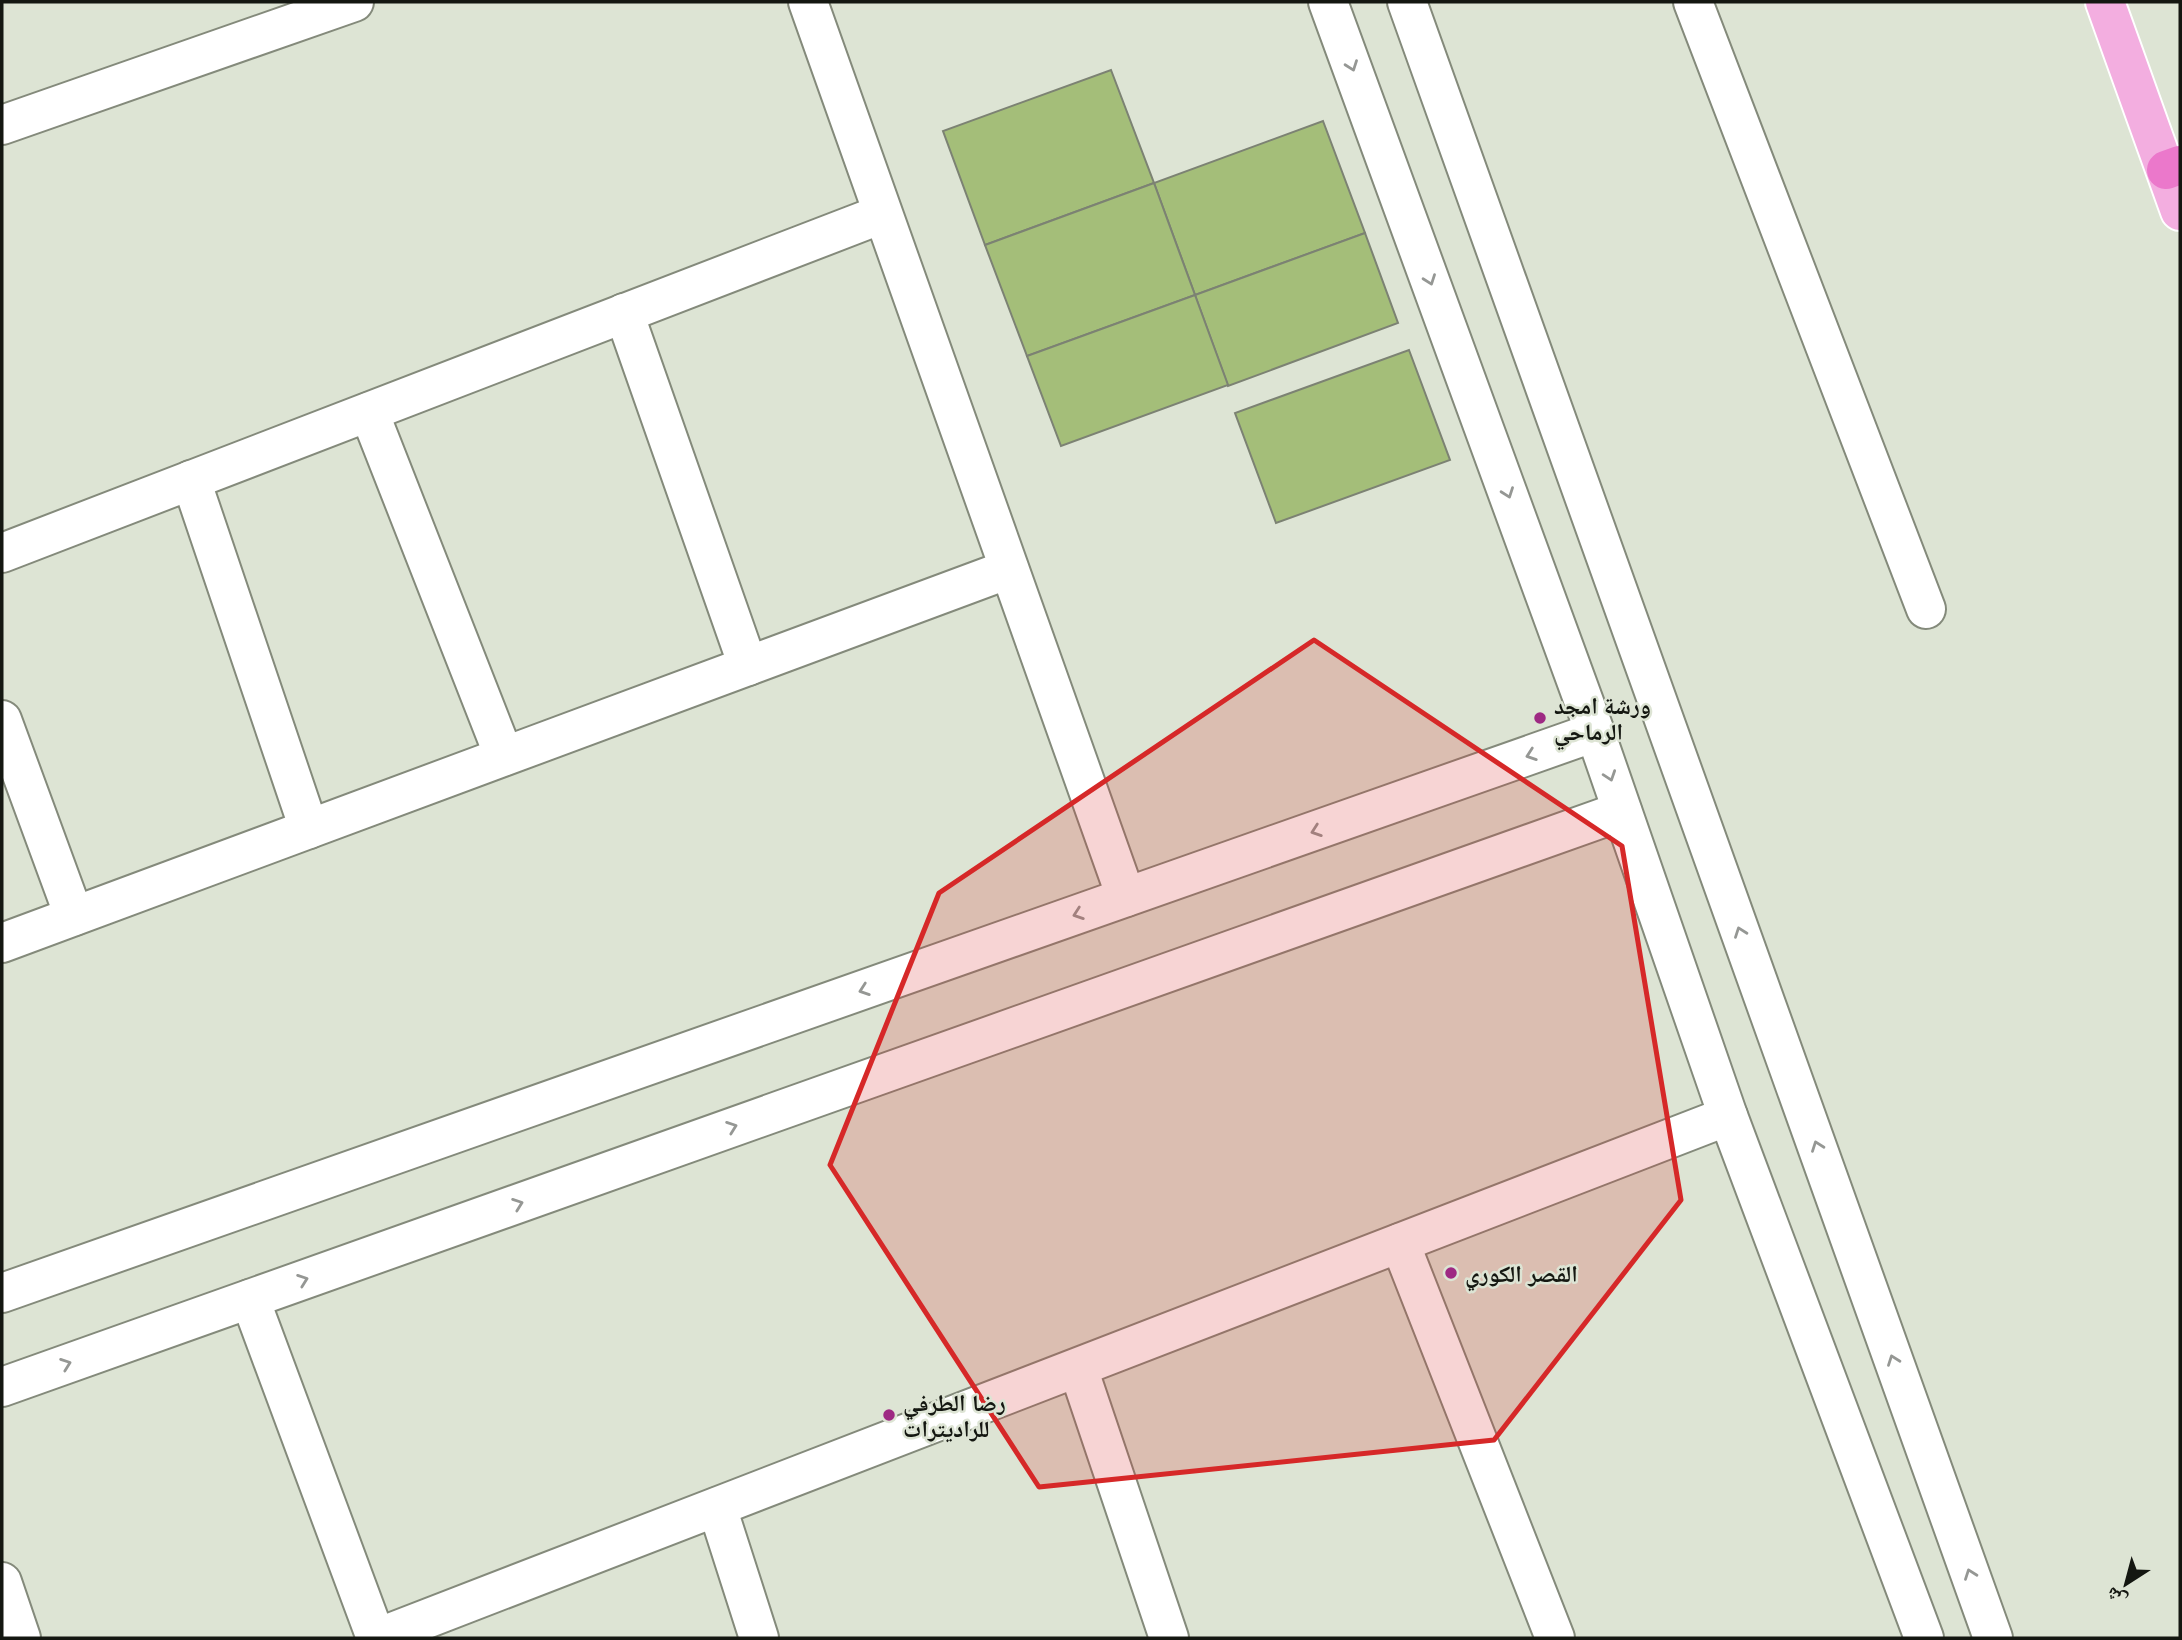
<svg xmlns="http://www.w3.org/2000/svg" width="2182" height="1640" font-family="Quicksand,'Noto Naskh Arabic',sans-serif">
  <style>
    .building { fill: #a4be79; stroke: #7c8273; stroke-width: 2 }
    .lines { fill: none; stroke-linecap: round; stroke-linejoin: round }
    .minor-casing { stroke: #848a7b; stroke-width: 42 }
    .major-casing { stroke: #fff; stroke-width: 42 }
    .highway-casing { stroke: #fff; stroke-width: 42 }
    .minor { stroke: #fff; stroke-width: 38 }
    .major { stroke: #f3aee0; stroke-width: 38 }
    .highway { stroke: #eb78cb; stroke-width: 38 }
    .oneway { stroke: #959794 }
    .marked { fill: #d62828; fill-opacity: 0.2; stroke: #d62828; stroke-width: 5; stroke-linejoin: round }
    .poi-dot { fill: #9e2983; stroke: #dde4d4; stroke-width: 2.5 }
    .labels { text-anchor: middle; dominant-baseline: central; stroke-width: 5; stroke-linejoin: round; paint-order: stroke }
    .poi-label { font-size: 23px; font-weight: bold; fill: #141711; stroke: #dde4d4; text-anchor: start }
  </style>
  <rect width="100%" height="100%" fill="#dde4d4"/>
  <!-- building -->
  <g class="building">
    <polygon points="1111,70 1154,183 985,245 943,131"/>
    <polygon points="1323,121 1365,233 1195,295 1154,183"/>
    <polygon points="1154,183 1195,295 1027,356 985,245"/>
    <polygon points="1365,233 1398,323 1228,386 1195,295"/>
    <polygon points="1195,295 1228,385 1061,446 1027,356"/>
    <polygon points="1409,350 1450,460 1276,523 1235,413"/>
  </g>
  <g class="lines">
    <!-- minor casing -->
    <g class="minor-casing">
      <g id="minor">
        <polyline points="808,2 1126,897"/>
        <polyline points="1328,2 1595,732 1728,1116 1924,1638"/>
        <polyline points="1407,2 1993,1638"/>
        <polyline points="1693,2 1926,609"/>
        <polyline points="2,125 354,2"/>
        <polyline points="624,313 748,666"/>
        <polyline points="369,412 504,756"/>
        <polyline points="191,480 309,829"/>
        <polyline points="2,553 882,214"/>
        <polyline points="2,720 74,916"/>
        <polyline points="2,943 1009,569"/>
        <polyline points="1400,1243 1555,1638"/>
        <polyline points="2,1293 1595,732"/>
        <polyline points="250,1299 376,1638"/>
        <polyline points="1078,1368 1169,1638"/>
        <polyline points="2,1387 1622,811"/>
        <polyline points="717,1507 759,1638"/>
        <polyline points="2,1582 21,1638"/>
        <polyline points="377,1638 1728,1116"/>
      </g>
    </g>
    <!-- major casing -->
    <g class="major-casing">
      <polyline id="major" points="2105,2 2180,211"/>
    </g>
    <!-- highway casing -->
    <g class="highway-casing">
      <polyline id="highway" points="2166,170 2180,165"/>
    </g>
    <!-- minor -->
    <use href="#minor" class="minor"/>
    <!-- major -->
    <use href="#major" class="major"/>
    <!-- highway -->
    <use href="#highway" class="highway"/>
  </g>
  <!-- one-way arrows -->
  <defs><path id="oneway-chevron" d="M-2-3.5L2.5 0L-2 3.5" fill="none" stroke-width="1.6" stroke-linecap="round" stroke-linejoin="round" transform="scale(1.75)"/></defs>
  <g class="oneway">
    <use href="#oneway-chevron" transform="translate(1352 66) rotate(70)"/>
    <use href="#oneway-chevron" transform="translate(1430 280) rotate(70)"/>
    <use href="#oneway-chevron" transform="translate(1508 493) rotate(70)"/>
    <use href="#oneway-chevron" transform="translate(1531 755) rotate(161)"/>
    <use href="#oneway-chevron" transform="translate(1610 776) rotate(71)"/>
    <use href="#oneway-chevron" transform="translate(1316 831) rotate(161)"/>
    <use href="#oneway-chevron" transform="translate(1078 914) rotate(161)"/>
    <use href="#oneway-chevron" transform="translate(1740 932) rotate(-110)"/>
    <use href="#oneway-chevron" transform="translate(864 990) rotate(161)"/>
    <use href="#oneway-chevron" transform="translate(732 1127) rotate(-20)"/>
    <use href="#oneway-chevron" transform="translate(1817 1146) rotate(-110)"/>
    <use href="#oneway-chevron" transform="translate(518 1204) rotate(-20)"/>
    <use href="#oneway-chevron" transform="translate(303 1280) rotate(-20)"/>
    <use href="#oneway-chevron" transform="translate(1893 1360) rotate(-110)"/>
    <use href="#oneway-chevron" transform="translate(66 1364) rotate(-20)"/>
    <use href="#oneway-chevron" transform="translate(1970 1574) rotate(-110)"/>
  </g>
  <!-- marked area -->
  <path class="marked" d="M1314 640 1622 846 1681 1200 1494 1440 1039 1487 830 1165 939 893Z"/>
  <!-- markers -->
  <g class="poi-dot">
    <circle cx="1540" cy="718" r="7"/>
    <circle cx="1451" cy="1273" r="7"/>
    <circle cx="889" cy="1415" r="7"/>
  </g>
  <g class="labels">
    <!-- poi labels -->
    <g class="poi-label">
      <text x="1554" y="705">ورشة امجد<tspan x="1554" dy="26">الرماحي</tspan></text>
      <text x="1465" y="1273">القصر الكوري</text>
      <text x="903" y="1402">رضا الطرفي<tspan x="903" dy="26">للراديترات</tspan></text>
    </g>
  </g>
  <!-- border -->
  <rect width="2182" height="1640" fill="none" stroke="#141711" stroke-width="7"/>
  <!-- north arrow -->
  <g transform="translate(2126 1584) rotate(216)" stroke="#dde4d4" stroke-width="5" paint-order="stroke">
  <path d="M0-5L12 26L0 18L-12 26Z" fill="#141711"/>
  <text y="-10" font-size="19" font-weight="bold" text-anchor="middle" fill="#141711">ش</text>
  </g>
</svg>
